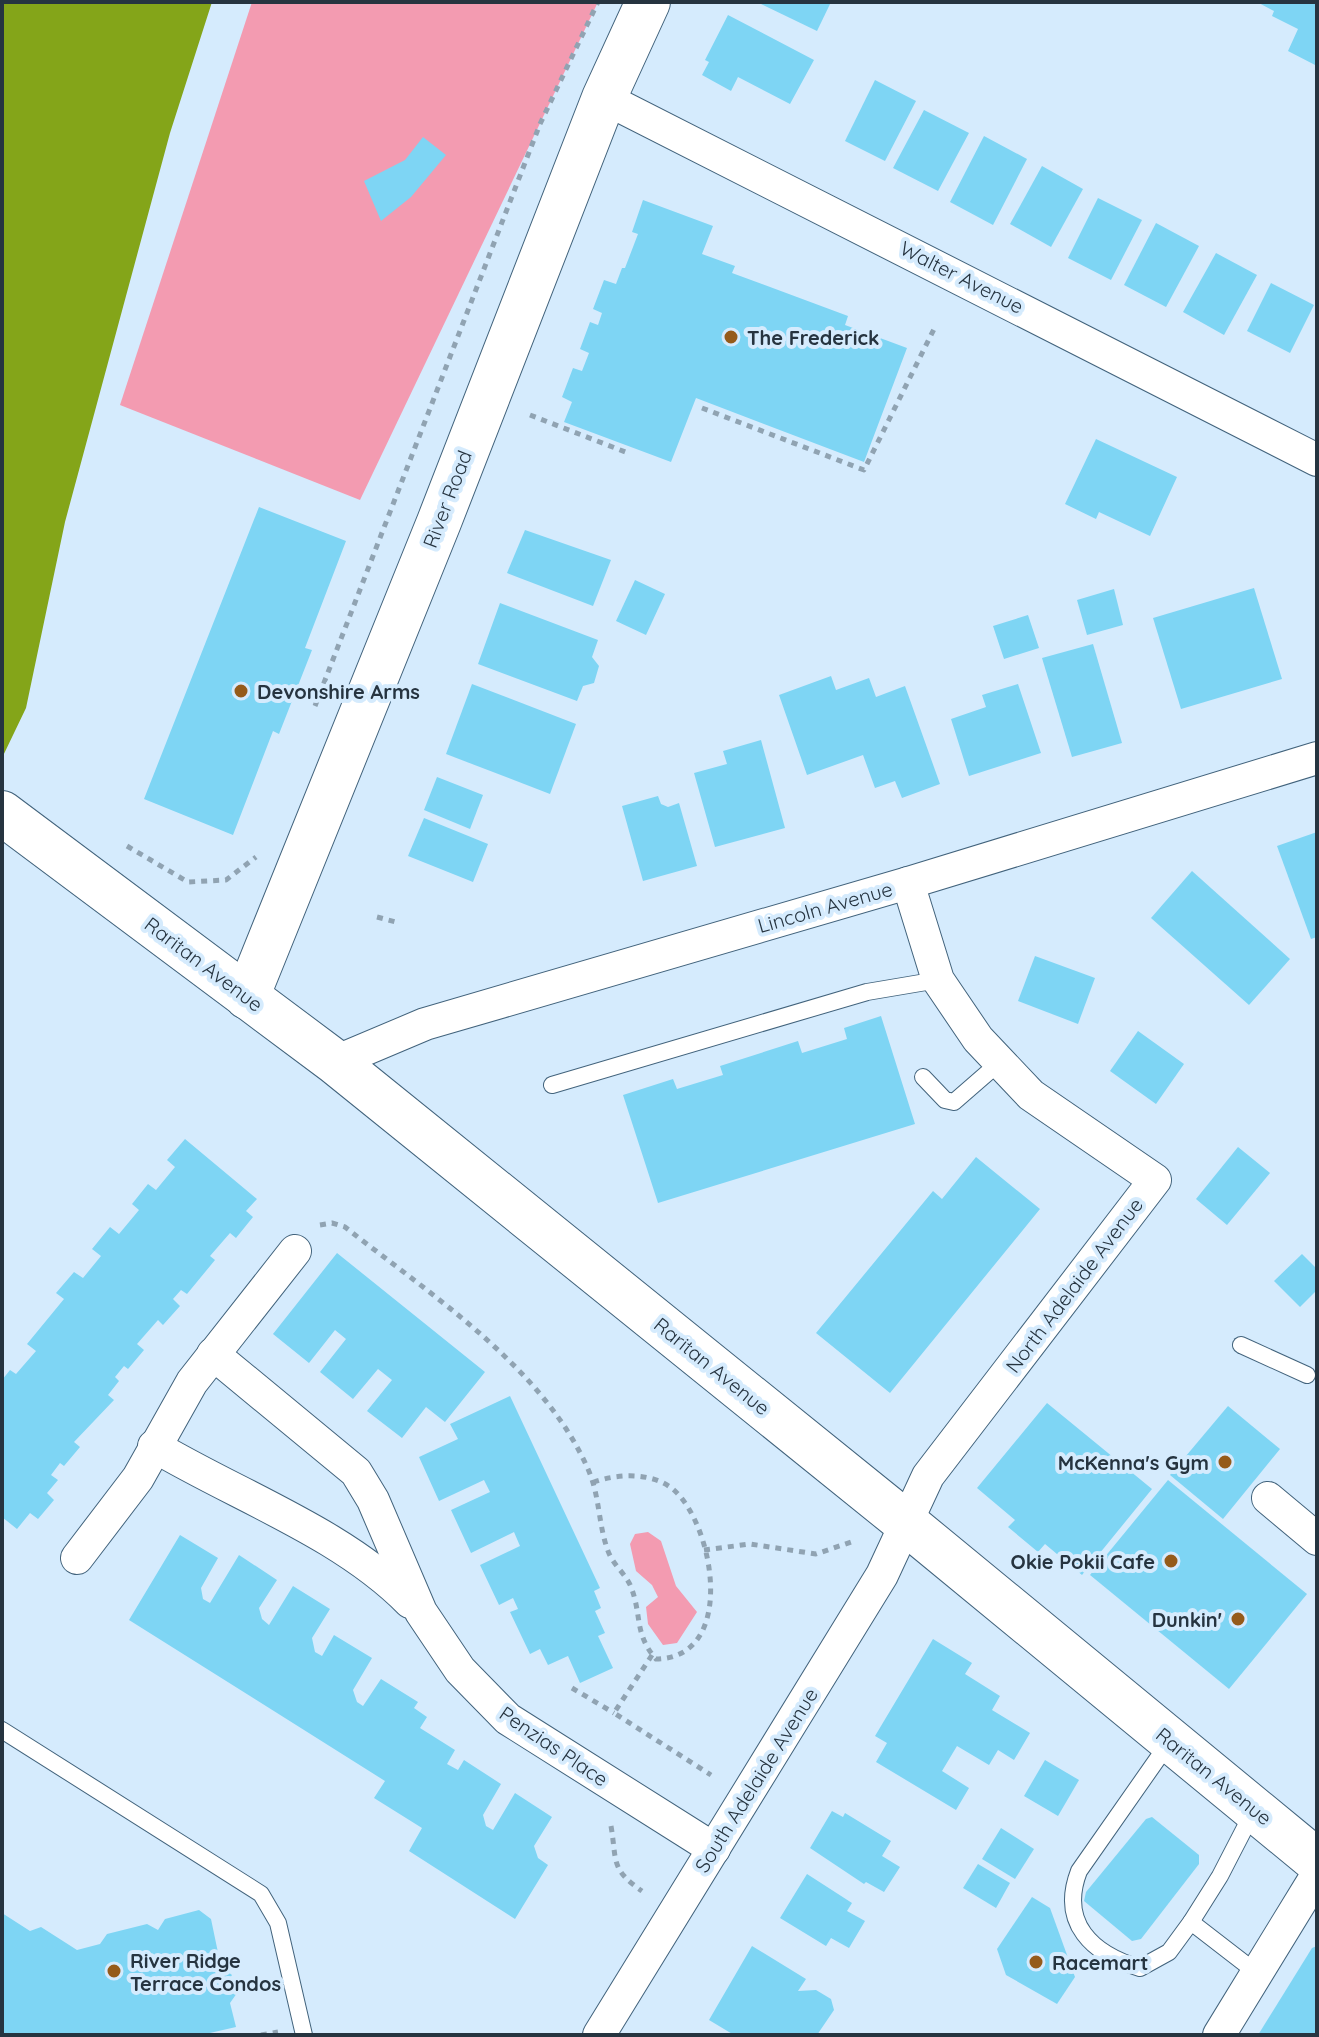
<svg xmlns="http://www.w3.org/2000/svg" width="1319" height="2037" font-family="Quicksand,sans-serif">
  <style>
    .green { fill: #f39bb1 }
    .water { fill: #84a519 }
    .building { fill: #7ed5f4 }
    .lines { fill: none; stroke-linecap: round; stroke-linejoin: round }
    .lane-casing { stroke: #42637c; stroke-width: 18 }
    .street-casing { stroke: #42637c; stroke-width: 34 }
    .secondary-casing { stroke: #42637c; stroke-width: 46 }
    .path { stroke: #90a3b2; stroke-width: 5; stroke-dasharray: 6 6; stroke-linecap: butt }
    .lane { stroke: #fff; stroke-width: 16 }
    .street { stroke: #fff; stroke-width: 32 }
    .secondary { stroke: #fff; stroke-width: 44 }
    .poi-dot { fill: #955b1a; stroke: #d5ebfd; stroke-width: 3 }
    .labels { text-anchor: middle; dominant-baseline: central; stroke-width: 8; stroke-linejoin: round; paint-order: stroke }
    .street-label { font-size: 20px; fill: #263440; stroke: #d5ebfd }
    .poi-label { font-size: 20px; font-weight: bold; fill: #263440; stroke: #d5ebfd; text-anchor: start }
  </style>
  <rect width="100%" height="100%" fill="#d5ebfd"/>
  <!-- green -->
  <g class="green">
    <polygon points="252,2 598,2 360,500 120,405"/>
    <polygon points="648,1532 661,1541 676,1586 697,1612 677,1643 663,1645 648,1624 646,1607 658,1597 652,1585 636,1571 630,1544 635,1534"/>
  </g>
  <!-- water -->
  <polygon class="water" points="2,2 212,2 170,133 65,522 26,708 2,758"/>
  <!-- building -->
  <g class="building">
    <polygon points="757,2 831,2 817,31"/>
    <polygon points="1257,2 1317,2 1317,66 1288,51 1298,29 1272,16 1274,11"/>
    <polygon points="728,15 814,60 790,104 738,77 731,91 702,75 709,62 705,60"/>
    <polygon points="875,80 916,101 885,161 845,141"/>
    <polygon points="924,110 969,133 938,191 893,168"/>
    <polygon points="984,136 1027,159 993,225 950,202"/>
    <polygon points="423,137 446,155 411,197 381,221 364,181 405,160"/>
    <polygon points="1042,166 1083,189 1051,247 1010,224"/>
    <polygon points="1098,198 1142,220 1111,280 1068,258"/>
    <polygon points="643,200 713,226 702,254 735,266 732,273 848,316 845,325 907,348 864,462 696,398 671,462 564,422 572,402 562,397 573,368 582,371 589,353 580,349 590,322 598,325 602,313 593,309 604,280 616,284 622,268 625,268 638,234 632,232"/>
    <polygon points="1156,223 1199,246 1166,307 1124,285"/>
    <polygon points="1216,253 1257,275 1224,335 1183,312"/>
    <polygon points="1271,283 1314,305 1290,353 1247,331"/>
    <polygon points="1096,439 1177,477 1150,536 1099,512 1096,519 1065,504"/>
    <polygon points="259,507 346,541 305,648 312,650 279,734 273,731 233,835 144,799"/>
    <polygon points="525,530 611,560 593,606 507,573"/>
    <polygon points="635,580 665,594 646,635 616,621"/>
    <polygon points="1254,588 1282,679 1181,709 1153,618"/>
    <polygon points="1114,589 1123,625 1087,635 1077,600"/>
    <polygon points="500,603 598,640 592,657 599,666 594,683 583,686 577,701 478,664"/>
    <polygon points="1028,615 1039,648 1004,659 993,626"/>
    <polygon points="1093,644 1122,743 1072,757 1042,658"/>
    <polygon points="831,676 836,690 869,678 876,697 905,686 940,784 902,798 895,781 875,788 863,755 807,775 779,695"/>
    <polygon points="472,684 576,724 550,794 446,754"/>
    <polygon points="1018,684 1041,753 969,776 951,719 986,707 982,695"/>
    <polygon points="761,740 785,828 715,847 694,773 727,764 723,751"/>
    <polygon points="437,777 483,795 470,829 424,810"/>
    <polygon points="658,796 661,804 668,807 679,803 697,866 643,881 622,806"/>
    <polygon points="424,818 488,844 473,882 408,856"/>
    <polygon points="1317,832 1317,937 1311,939 1277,846"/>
    <polygon points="1192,871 1290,959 1249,1005 1151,918"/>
    <polygon points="1035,956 1095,978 1078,1024 1018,1001"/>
    <polygon points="881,1016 915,1124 658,1203 623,1095 673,1079 677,1089 723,1075 720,1066 798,1041 802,1053 847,1039 844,1028"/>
    <polygon points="1138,1031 1184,1064 1156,1104 1110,1071"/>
    <polygon points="185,1139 257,1199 246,1211 253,1217 236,1238 230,1233 210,1256 215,1260 187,1294 181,1290 173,1299 180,1306 163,1325 158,1320 137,1344 144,1350 128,1369 124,1366 115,1377 119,1381 108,1395 114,1400 74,1442 80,1447 64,1466 60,1463 51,1475 58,1480 47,1493 54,1500 38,1519 30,1513 17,1529 2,1517 2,1380 10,1370 16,1374 36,1351 27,1344 64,1299 56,1293 74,1272 83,1278 101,1256 92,1249 110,1227 119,1234 139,1210 132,1204 148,1184 156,1190 175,1167 167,1160"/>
    <polygon points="1238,1147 1270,1173 1227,1225 1196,1199"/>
    <polygon points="976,1157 1040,1209 890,1393 816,1333 933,1191 942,1199"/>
    <polygon points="337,1253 485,1372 445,1422 426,1407 402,1438 367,1411 392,1380 378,1369 353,1399 320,1372 346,1339 335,1330 309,1363 273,1334"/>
    <polygon points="1302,1254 1317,1269 1317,1290 1300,1307 1274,1281"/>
    <polygon points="510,1396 600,1588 594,1591 601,1608 595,1611 605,1633 598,1636 613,1668 580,1683 568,1656 548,1665 540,1649 530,1654 510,1612 518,1609 513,1598 499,1605 480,1565 520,1546 514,1532 471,1553 451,1510 490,1492 484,1480 439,1501 419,1457 458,1439 450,1424"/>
    <polygon points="1047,1403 1152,1489 1082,1575 1045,1544 1038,1552 1008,1527 1015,1520 977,1488"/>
    <polygon points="1228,1406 1280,1449 1223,1519 1170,1475"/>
    <polygon points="1168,1480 1307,1594 1229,1689 1090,1575"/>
    <polygon points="180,1535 218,1558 201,1588 203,1599 210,1603 239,1555 277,1580 259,1608 262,1619 269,1625 293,1586 330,1609 312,1638 315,1652 322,1656 334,1635 372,1658 353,1690 357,1702 363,1706 381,1679 418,1702 414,1708 427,1717 420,1728 455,1750 447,1764 458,1770 464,1760 501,1784 483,1815 486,1826 493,1830 515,1793 552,1817 534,1846 538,1858 548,1865 515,1919 409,1851 422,1828 374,1798 385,1781 129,1620"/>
    <polygon points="933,1639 972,1663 965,1674 1000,1696 992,1710 1030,1733 1014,1760 998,1750 989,1765 957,1746 942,1771 969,1788 956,1810 876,1762 887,1743 875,1736"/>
    <polygon points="1045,1760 1079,1780 1058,1816 1024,1796"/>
    <polygon points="832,1811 843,1817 845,1813 891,1841 882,1856 900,1867 884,1892 866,1882 864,1884 810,1848"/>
    <polygon points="1152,1817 1199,1855 1199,1864 1141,1939 1132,1941 1084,1901 1086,1892 1146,1819"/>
    <polygon points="1001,1828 1034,1849 1015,1879 982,1859"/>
    <polygon points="978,1864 1010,1883 996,1908 963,1888"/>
    <polygon points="807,1874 852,1903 847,1911 865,1921 849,1948 831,1938 826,1946 780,1918"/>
    <polygon points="1032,1897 1050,1908 1075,1977 1057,2004 1006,1975 997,1949"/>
    <polygon points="199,1910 211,1919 221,1967 232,1975 225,1986 237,1993 230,2003 236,2027 201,2035 2,2035 2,1913 30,1931 41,1927 77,1950 100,1944 107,1934 147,1924 158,1930 165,1919"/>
    <polygon points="752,1946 806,1979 798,1991 816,1990 831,1999 834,2010 817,2035 734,2035 709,2020"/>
    <polygon points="1317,1946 1317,2035 1258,2035 1312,1948"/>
  </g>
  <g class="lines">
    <!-- lane casing -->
    <g class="lane-casing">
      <g id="lane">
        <polyline points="923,1077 945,1100 954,1102 1000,1062"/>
        <polyline points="552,1085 867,992 938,980"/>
        <polyline points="1241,1345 1307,1375"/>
        <polyline points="2,1730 261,1894 278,1923 304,2035"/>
        <path d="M1170 1741 1079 1871C1059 1923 1092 1954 1140 1968L1169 1952 1191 1922 1257 1973"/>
        <polyline points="1191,1922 1220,1876 1253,1812"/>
      </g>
    </g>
    <!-- street casing -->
    <g class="street-casing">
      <g id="street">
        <polyline points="604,98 1317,460"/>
        <polyline points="335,1062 425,1024 908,883 1317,758"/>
        <polyline points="213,1354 356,1472 373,1500 421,1612 460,1670 508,1719 714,1849"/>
        <path d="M154 1446C238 1496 342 1533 410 1602"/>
        <polyline points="1268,1498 1317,1539"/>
        <polyline points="77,1558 138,1478 192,1382 295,1251"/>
        <polyline points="599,2035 882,1575 928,1476 1155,1180 1031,1095 978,1039 938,980 908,883"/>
        <polyline points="1219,2035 1317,1875"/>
      </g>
    </g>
    <!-- secondary casing -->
    <g class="secondary-casing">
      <g id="secondary">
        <polyline points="2,813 335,1062 905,1522 1317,1861"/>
        <polyline points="247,997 439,522 604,98 648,2"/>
      </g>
    </g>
    <!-- path -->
    <g class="path">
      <polyline points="702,408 864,470 936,325"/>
      <polyline points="530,415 628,453"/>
      <polyline points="315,706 540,124 598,2"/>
      <polyline points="127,846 188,882 226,880 256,857"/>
      <polyline points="377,917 396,922"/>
      <path d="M320 1225 332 1223 345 1227C431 1295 543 1367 588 1469 600 1496 598 1524 608 1551 613 1565 626 1574 631 1587 642 1615 634 1634 656 1659 736 1658 715 1530 676 1492 656 1472 619 1473 594 1482"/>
      <polyline points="704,1550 750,1544 816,1554 854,1541"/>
      <polyline points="652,1655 614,1713 711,1775"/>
      <polyline points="572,1688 614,1713"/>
      <path d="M611 1826C617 1861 610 1869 642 1891"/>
      <polyline points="261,2035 278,2032"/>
    </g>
    <!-- lane -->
    <use href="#lane" class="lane"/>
    <!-- street -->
    <use href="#street" class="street"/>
    <!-- secondary -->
    <use href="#secondary" class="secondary"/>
  </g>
  <!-- markers -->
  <g class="poi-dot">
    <circle cx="731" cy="337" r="8"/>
    <circle cx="241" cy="691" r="8"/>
    <circle cx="1225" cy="1462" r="8"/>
    <circle cx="1171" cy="1561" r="8"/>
    <circle cx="1238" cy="1619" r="8"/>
    <circle cx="1036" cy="1962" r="8"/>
    <circle cx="114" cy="1971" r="8"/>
  </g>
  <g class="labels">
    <!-- street labels -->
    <g class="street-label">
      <text transform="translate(962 277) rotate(27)">Walter Avenue</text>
      <text transform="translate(447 499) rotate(-69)">River Road</text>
      <text transform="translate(825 907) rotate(-16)">Lincoln Avenue</text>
      <text transform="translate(204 964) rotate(37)">Raritan Avenue</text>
      <text transform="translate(1074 1285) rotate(-53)">North Adelaide Avenue</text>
      <text transform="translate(712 1366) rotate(39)">Raritan Avenue</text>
      <text transform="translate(554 1746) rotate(34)">Penzias Place</text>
      <text transform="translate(1214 1776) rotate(39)">Raritan Avenue</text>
      <text transform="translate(756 1780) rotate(-58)">South Adelaide Avenue</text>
    </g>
    <!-- poi labels -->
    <g class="poi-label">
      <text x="747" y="337">The Frederick</text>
      <text x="257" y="691">Devonshire Arms</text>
      <text x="1209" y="1462" text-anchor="end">McKenna's Gym</text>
      <text x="1155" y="1561" text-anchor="end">Okie Pokii Cafe</text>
      <text x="1222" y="1619" text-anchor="end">Dunkin'</text>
      <text x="130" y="1960">River Ridge<tspan x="130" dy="23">Terrace Condos</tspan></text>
      <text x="1052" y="1962">Racemart</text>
    </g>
  </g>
  <!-- border -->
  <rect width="1319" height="2037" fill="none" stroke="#263440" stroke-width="8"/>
</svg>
